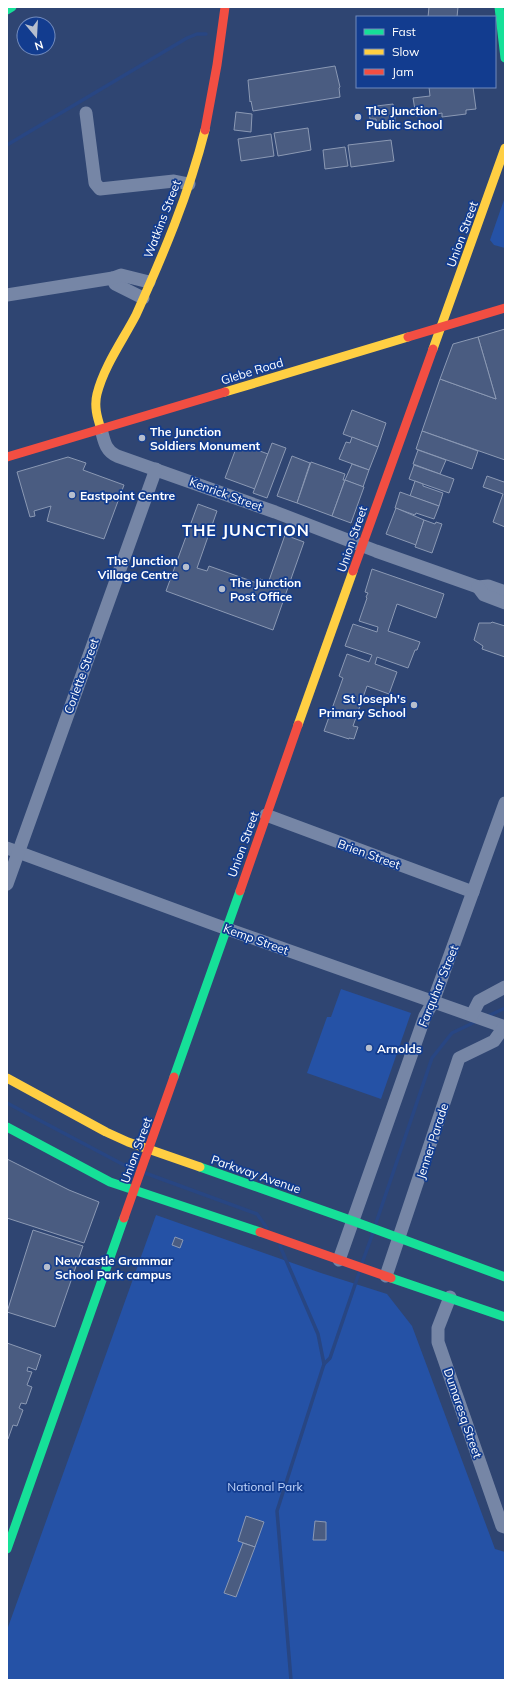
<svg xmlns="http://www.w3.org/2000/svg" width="512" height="1687" font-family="Mulish,sans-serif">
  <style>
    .green { fill: #2552a6 }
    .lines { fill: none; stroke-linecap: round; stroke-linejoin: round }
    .stream { stroke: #284683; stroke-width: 3.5 }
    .building { fill: #4a5c81; stroke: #8b99b4 }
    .street { stroke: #7686a6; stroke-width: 13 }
    .fast { stroke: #16e098; stroke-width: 9 }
    .slow { stroke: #ffcf43; stroke-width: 9 }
    .jam { stroke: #f24e42; stroke-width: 9 }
    .poi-dot { fill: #b6bece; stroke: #123c8f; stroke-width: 1.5 }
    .labels { text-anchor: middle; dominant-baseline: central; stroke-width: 3.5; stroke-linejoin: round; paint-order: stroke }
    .poi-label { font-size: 12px; font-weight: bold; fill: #fff; stroke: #123c8f; text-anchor: start }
    .street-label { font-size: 12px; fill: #fff; stroke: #123c8f }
    .park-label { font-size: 12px; fill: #c3d7fd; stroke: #123c8f }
    .district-label { font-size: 16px; font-weight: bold; letter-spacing: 1px; fill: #fff; stroke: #123c8f }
  </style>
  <rect width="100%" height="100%" fill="#2f4572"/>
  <!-- green -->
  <g class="green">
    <polygon points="505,197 505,248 494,245 490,240"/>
    <polygon points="341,989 411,1013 381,1099 307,1073 327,1017 331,1017"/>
    <polygon points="156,1215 321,1273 387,1294 412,1326 495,1549 505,1552 505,1680 7,1680 7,1630"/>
  </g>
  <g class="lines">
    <!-- stream -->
    <g class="stream">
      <polyline points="7,145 187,38 197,34 206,34"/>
      <polyline points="486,1017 505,1008"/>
      <polyline points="7,1103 124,1165 136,1169"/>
      <polyline points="145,1173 257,1214 267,1228"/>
      <polyline points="376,1223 432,1058 452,1033 477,1021"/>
      <polyline points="280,1246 318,1334 324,1364 277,1511 291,1680"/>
      <polyline points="362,1263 373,1233"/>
      <polyline points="324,1364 330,1358 359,1273"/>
    </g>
  </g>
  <!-- building -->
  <g class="building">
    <polygon points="429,7 458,7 457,17 428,17"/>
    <polygon points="335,66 340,87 339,88 340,97 253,111 251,101 250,102 248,80"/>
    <polygon points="429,87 473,87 476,109 466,110 466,114 442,117 442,113 432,115 432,109 420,111 421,115 416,116 413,98 430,96"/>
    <polygon points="393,104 396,127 377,129 376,119 370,119 368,107"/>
    <polygon points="236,112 252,114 251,132 234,130"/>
    <polygon points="308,128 311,150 278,156 274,133"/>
    <polygon points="271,134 274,156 241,161 238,139"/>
    <polygon points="391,140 394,161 351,167 348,145"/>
    <polygon points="345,147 348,166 325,169 323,150"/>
    <polygon points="505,329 505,460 422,431 440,379 496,399 478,337"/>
    <polygon points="478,337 488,371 496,399 440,379 453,344"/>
    <polygon points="352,410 386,423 378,447 343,434"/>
    <polygon points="422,431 478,451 472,469 416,449"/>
    <polygon points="352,437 378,447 369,470 339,459 346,442 350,443"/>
    <polygon points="238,443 268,454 255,489 225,478"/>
    <polygon points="272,443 286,448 267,498 253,493"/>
    <polygon points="418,450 446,460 440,474 413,464"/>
    <polygon points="292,456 310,463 297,503 277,496"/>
    <polygon points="68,457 86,463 83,470 124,485 104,539 47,521 51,506 34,511 35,516 30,517 17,472"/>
    <polygon points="311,462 345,474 343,480 345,480 332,516 297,503"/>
    <polygon points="352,464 369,470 363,487 345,480"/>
    <polygon points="414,465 454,479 449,493 409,479"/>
    <polygon points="487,476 504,482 505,480 505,527 493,522 503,494 483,487"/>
    <polygon points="345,480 364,487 351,523 332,516"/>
    <polygon points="415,481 423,484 423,486 443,493 439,506 410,496"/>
    <polygon points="400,492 439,506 434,519 416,513 415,515 395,508"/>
    <polygon points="198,504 217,511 197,568 207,571 209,566 257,583 257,580 260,579 263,580 266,589 285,535 304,542 273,630 166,591"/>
    <polygon points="396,508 424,520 416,545 386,534"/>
    <polygon points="424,520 435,524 436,522 442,524 432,553 415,547"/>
    <polygon points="372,569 444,594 436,618 397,604 388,631 420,642 417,650 415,650 408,668 377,657 375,664 397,672 389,694 367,686 353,726 358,727 354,739 349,738 349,739 324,731 343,678 339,676 347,654 369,662 372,655 345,646 353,624 377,632 378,627 359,621 367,598 366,597 368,593 365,592"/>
    <polygon points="492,622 505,626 505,657 482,649 483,646 474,640 479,623 491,623"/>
    <polygon points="7,1159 69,1190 99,1202 84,1243 7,1218"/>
    <polygon points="33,1230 83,1246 55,1327 7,1312"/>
    <polygon points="175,1237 183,1240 180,1248 172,1245"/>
    <polygon points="7,1343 41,1355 36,1370 28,1367 27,1371 32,1372 27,1385 32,1387 26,1404 21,1403 19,1408 23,1410 17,1426 13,1425 8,1439 7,1438"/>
    <polygon points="246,1516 264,1522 255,1547 238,1541"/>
    <polygon points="315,1521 326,1522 326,1540 313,1540"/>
    <polygon points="243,1543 255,1547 236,1597 224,1593"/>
  </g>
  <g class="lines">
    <!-- street -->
    <g class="street">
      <polyline points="86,113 95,183 100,189 174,181 189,184"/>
      <polyline points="113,278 115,284 143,298"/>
      <polyline points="7,295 113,278 121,275 149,282"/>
      <path d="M101 429C104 440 105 451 117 456L275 512 376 551 478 587 488 586 505 592"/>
      <polyline points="478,587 484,595 505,603"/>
      <polyline points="266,815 473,892"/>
      <polyline points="7,848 216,925 505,1027"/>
      <polyline points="7,884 156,469"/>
      <polyline points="472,1015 479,1001 505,987"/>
      <polyline points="339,1260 425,1016 433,1002 505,803"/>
      <polyline points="386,1276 459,1058 494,1041 504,1027"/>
      <polyline points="450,1297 438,1328 438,1342 502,1526 505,1527"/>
    </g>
    <!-- fast -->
    <g class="fast">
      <polyline points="499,7 505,58"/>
      <polyline points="7,10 12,7"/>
      <polyline points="174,1077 240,891"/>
      <polyline points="7,1127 110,1182 260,1232"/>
      <polyline points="200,1167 353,1221 505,1277"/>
      <polyline points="391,1278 505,1317"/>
      <polyline points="7,1549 124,1218"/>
    </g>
    <!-- slow -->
    <g class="slow">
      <polyline points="433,349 505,148"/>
      <polyline points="225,392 408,337"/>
      <path d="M101 429C97 417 94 406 97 394 104 366 123 340 136 315 163 255 189 194 205 130"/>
      <polyline points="298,725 353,571"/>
      <polyline points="7,1078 106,1132 128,1142 200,1167"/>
    </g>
    <!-- jam -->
    <g class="jam">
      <polyline points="205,130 217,65 225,7"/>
      <polyline points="408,337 505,308"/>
      <polyline points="7,457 225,392"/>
      <polyline points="353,571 433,349"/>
      <polyline points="240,891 298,725"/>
      <polyline points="124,1218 174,1077"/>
      <polyline points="260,1232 391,1278"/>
    </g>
  </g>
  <!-- markers -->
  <g class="poi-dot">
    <circle cx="358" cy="117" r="4"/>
    <circle cx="142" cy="438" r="4"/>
    <circle cx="72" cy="495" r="4"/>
    <circle cx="186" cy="567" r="4"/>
    <circle cx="222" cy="589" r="4"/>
    <circle cx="414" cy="705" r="4"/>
    <circle cx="369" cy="1048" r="4"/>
    <circle cx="47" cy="1267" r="4"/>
  </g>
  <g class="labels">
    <!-- poi labels -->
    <g class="poi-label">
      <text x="366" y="110">The Junction<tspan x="366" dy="14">Public School</tspan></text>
      <text x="150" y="431">The Junction<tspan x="150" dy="14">Soldiers Monument</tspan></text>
      <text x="80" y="495">Eastpoint Centre</text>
      <text x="178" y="560" text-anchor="end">The Junction<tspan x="178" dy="14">Village Centre</tspan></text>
      <text x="230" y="582">The Junction<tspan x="230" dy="14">Post Office</tspan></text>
      <text x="406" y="698" text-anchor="end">St Joseph's<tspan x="406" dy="14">Primary School</tspan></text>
      <text x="377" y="1048">Arnolds</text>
      <text x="55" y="1260">Newcastle Grammar<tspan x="55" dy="14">School Park campus</tspan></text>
    </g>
    <!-- street labels -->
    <g class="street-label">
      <text transform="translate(162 219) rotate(-69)">Watkins Street</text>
      <text transform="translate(462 234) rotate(-70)">Union Street</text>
      <text transform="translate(252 371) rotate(-17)">Glebe Road</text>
      <text transform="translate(226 494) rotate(20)">Kenrick Street</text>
      <text transform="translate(352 539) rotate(-71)">Union Street</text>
      <text transform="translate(81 676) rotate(-70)">Corlette Street</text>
      <text transform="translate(243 844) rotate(-70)">Union Street</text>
      <text transform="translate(369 854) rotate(20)">Brien Street</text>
      <text transform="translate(256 939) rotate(20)">Kemp Street</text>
      <text transform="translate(438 986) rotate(-68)">Farquhar Street</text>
      <text transform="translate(432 1141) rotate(-72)">Jenner Parade</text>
      <text transform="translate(136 1150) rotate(-70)">Union Street</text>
      <text transform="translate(256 1174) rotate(19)">Parkway Avenue</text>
      <text transform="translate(463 1413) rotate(71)">Dumaresq Street</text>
    </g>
    <!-- park labels -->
    <g class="park-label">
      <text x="265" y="1486">National Park</text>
    </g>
    <!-- district labels -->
    <g class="district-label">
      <text x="246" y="530">THE JUNCTION</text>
    </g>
  </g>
  <!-- border -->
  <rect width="512" height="1687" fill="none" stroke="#ffffff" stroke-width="16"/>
  <!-- legend -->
  <rect x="356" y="16" width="140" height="72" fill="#123c8f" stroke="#718abc"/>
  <rect x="364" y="29" width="20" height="6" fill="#16e098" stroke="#718abc"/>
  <text x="392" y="36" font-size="12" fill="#ffffff">Fast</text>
  <rect x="364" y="49" width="20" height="6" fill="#ffcf43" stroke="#718abc"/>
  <text x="392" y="56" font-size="12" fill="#ffffff">Slow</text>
  <rect x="364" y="69" width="20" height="6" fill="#f24e42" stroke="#718abc"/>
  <text x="392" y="76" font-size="12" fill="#ffffff">Jam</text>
  <!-- north arrow -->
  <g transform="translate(36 36) rotate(162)"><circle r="19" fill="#123c8f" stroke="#718abc"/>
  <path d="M0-3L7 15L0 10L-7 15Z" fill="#b6bece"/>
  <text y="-6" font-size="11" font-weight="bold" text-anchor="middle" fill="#ffffff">N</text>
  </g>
</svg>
